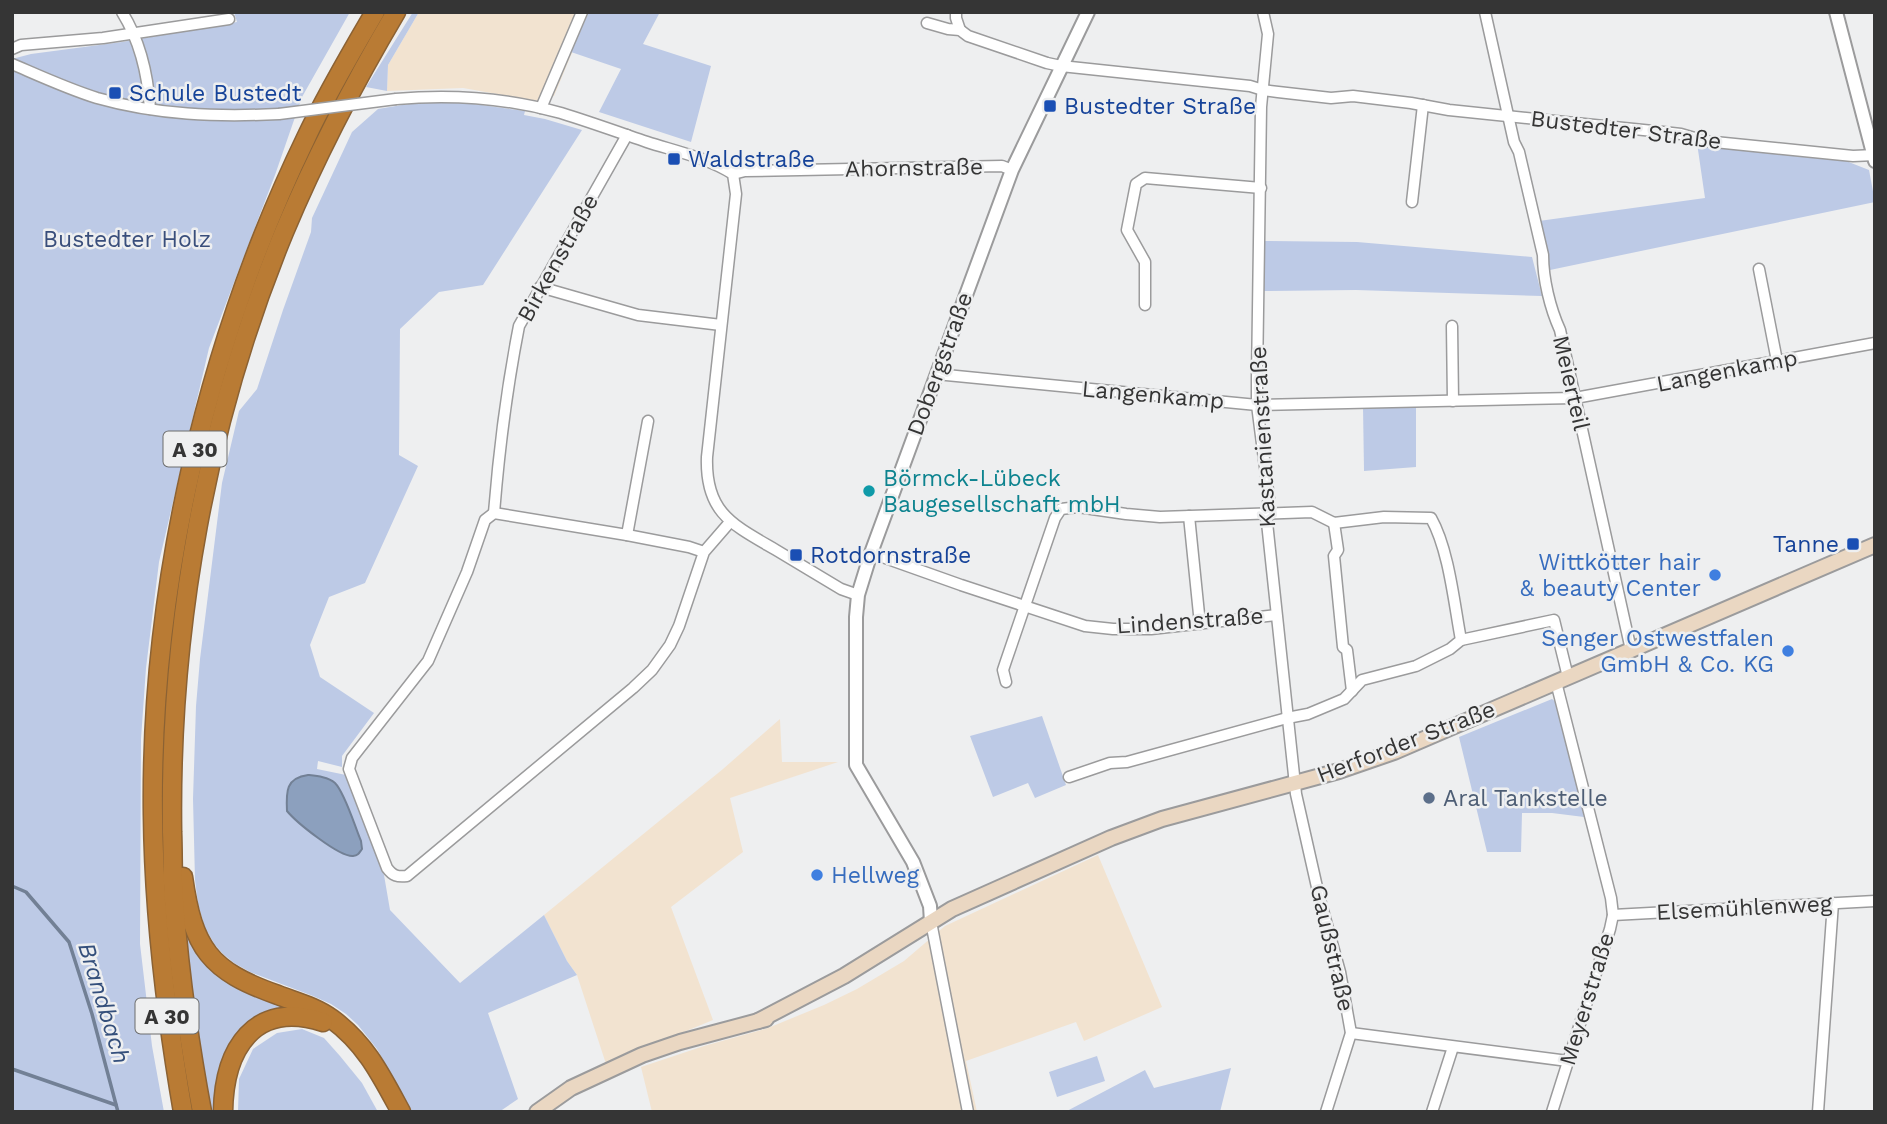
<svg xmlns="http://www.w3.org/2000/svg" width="1887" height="1124" font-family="'Work Sans',sans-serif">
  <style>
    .industrial { fill: #f2e3d0 }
    .green { fill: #bdcae6 }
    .water { fill: #8ca0be; stroke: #728095; stroke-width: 2 }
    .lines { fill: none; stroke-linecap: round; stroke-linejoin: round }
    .stream { stroke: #728095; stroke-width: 3.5 }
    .minor-casing { stroke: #9b9b9c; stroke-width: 13 }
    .tertiary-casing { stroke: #9b9b9c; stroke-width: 16 }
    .secondary-casing { stroke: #9b9b9c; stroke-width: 18 }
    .motorway-casing { stroke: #8b6234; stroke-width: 21 }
    .minor { stroke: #fff; stroke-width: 10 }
    .tertiary { stroke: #fff; stroke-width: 12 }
    .secondary { stroke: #ead7c2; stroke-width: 14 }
    .motorway { stroke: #b97b34; stroke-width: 18 }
    .minor-bridge-casing { stroke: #9b9b9c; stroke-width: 13; stroke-linecap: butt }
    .minor-bridge { stroke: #fff; stroke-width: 10 }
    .transit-dot { fill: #1a4fb4; stroke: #eeeff0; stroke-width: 2.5 }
    .culture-dot { fill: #0f9aa8; stroke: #eeeff0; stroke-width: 2.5 }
    .shop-dot { fill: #3f7fe0; stroke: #eeeff0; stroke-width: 2.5 }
    .service-dot { fill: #5c6f8a; stroke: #eeeff0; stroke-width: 2.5 }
    .labels { text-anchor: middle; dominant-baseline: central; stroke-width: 5; stroke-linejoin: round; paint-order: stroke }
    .shield { fill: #eeeff0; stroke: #6c6d6d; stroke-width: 2 }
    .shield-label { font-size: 21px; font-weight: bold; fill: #353535 }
    .transit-label { font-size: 23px; fill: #164399; stroke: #eeeff0; text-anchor: start }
    .street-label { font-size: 23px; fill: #353535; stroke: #eeeff0 }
    .park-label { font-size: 23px; fill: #394e7b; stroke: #eeeff0 }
    .culture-label { font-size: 23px; fill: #0d838f; stroke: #eeeff0; text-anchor: start }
    .shop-label { font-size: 23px; fill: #366cbe; stroke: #eeeff0; text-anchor: end }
    .service-label { font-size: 23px; fill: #4e5e75; stroke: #eeeff0; text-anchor: start }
    .water-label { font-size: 24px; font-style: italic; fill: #344f7b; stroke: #eeeff0 }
  </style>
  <rect width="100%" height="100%" fill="#eeeff0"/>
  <!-- industrial -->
  <g class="industrial">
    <polygon points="419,12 589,12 554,96 538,101 463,88 387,91 388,65"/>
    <polygon points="780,719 782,762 838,762 730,798 743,852 671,907 713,1020 606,1064 577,975 567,961 544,915 723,769"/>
    <polygon points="1098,855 1162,1007 1084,1041 1076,1022 966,1061 977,1112 652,1112 641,1067 704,1046 768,1028 824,1005 857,989 904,961 945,926"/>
  </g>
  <!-- green -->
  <g class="green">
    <polygon points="234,12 350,12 302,97 275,175 209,348 159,562 146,668 141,739 140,944 152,1046 164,1112 12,1112 12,59 31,54 122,42 237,22"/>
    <polygon points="413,12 419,12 388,65 387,91 366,87"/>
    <polygon points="589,12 660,12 643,44 711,66 691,142 599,112 621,69 571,52"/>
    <polygon points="414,103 467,103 525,111 524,115 545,119 582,130 483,285 439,292 400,329 399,455 418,466 365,583 329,597 310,645 320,677 374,713 342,756 342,767 318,761 317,769 346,775 384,875 390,910 460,983 544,915 567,961 577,975 488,1013 518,1099 499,1112 412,1112 377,1049 358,1025 346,1014 331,1004 313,996 250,972 234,963 223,954 215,945 205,928 198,904 195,880 193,799 196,706 200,659 222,483 239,411 257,389 283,310 311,232 312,218 352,132 378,109"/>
    <polygon points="1697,143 1841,159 1869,170 1875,202 1550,270 1539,221 1705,198"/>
    <polygon points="1264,241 1357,242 1532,257 1542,296 1356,290 1264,291"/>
    <polygon points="1416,405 1416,467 1364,471 1363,406"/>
    <polygon points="1552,699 1556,702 1584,817 1552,813 1522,813 1521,852 1487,852 1459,737"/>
    <polygon points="1042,716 1066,785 1035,798 1028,783 993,797 970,736"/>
    <path d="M184 919 194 946 308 1010 254 1023 217 1112H211C198 1048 190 984 184 919Z"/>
    <polygon points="302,1029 324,1038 340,1056 362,1083 378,1112 238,1112 239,1079 253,1049 277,1033"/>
    <polygon points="1097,1056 1105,1081 1057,1097 1049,1072"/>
    <polygon points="1231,1068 1220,1112 1065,1112 1145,1070 1154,1088"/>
  </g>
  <!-- water -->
  <path class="water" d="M308 775C317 776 328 777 335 783 345 793 355 827 361 841L362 849C359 853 359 855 353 856 339 857 296 822 287 811 286 791 286 778 308 775Z"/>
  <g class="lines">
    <!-- stream -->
    <g class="stream">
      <polyline points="12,886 26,892 69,942 92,1014 118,1112"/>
      <polyline points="12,1069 116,1105"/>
    </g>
    <!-- minor casing -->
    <g class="minor-casing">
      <g id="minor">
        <path d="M122 12C140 41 148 75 150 109"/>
        <polyline points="956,12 956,18 960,30"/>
        <polyline points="1263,12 1268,34 1261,107 1257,378 1257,405 1269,498 1266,513 1296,794 1319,896 1340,972 1351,1033 1326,1112"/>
        <path d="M1485 12 1514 142 1519 152 1543 255C1543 279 1550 308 1560 330L1631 650"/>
        <polyline points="927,23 948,29 960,30 968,36 1047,63 1061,66 1250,86 1263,90 1278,92 1331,98 1353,96 1411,103 1449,110 1663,132 1681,134 1705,141 1853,156 1875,155"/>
        <polyline points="12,49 21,45 103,38 229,19"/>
        <path d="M12 64C40 76 68 89 97 98 157 115 217 117 279 114"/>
        <path d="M396 99C451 94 507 98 561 113 590 122 618 132 647 142 675 151 708 158 733 174L736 194 707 457C705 513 733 525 776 550 798 563 819 576 841 589L858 595"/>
        <polyline points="541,108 582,12"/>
        <polyline points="733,174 745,171 1002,166 1012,170"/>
        <polyline points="1412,202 1423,105"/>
        <polyline points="1759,269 1777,361"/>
        <polyline points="540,287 638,315 721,325"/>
        <polyline points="1145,305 1145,262 1127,230 1136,184 1145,178 1261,188"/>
        <polyline points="1452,326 1453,401"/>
        <polyline points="936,374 1257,405 1575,398 1875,343"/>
        <path d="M494 513C499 450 507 387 519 326L627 135"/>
        <polyline points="1189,516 1200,624"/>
        <polyline points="1334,523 1338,550 1334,556 1343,647 1347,650 1352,691"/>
        <polyline points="627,535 648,421"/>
        <path d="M704 552 689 547 627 535 494 513 485 520 467 572 428 661 352 758 349 769 387 868C393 876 397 877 407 876L633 688 652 670 670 645 679 626 704 552 730 522"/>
        <polyline points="871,553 961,585 1085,626 1113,629 1151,629 1276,615"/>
        <polyline points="1461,640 1554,620 1568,677"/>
        <path d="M1006 682 1003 670 1006 661 1055 518 1061 509 1078 507 1126 514 1160 517 1312 512 1334 523 1384 517 1431 518C1449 550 1454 603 1461 640L1450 649 1416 666 1362 680 1344 699 1308 714 1287 718 1127 762 1110 763 1069 777"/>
        <polyline points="1613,915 1875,901"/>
        <polyline points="931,922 968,1112"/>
        <polyline points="1351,1033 1568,1061"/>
        <polyline points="1432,1112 1453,1047"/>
        <polyline points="1552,1112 1610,929 1613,915 1611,898 1556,682"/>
        <polyline points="1818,1112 1833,903"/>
      </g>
    </g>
    <!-- tertiary casing -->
    <g class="tertiary-casing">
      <g id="tertiary">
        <polyline points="1836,12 1875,161"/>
        <polyline points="931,922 930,906 913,862 856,765 856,617 858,595 871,553 1012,170 1088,12"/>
      </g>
    </g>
    <!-- secondary casing -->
    <g class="secondary-casing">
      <g id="secondary">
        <polyline points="758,1021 844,976 952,909 1111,838 1162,819 1339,771 1394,752 1875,545"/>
        <polyline points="537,1112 571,1088 642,1055 680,1042 766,1019"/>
      </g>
    </g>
    <!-- motorway casing -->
    <g class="motorway-casing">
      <g id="motorway">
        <path d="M183 877C193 948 209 971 278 995 296 1002 316 1007 332 1019 366 1044 381 1075 401 1112"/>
        <path d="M183 1112C166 1013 154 915 153 815 150 587 207 343 306 138 326 95 351 53 375 12"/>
        <path d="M202 1112C189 1042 179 972 174 901 172 878 173 855 172 832 169 628 206 421 284 232 316 156 354 83 396 12"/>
        <path d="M223 1112C224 1049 254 1000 323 1022"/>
      </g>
    </g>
    <!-- minor -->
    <use href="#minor" class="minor"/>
    <!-- tertiary -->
    <use href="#tertiary" class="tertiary"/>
    <!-- secondary -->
    <use href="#secondary" class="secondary"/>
    <!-- motorway -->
    <use href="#motorway" class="motorway"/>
    <!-- minor-bridge casing -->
    <g class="minor-bridge-casing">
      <polyline id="minor-bridge" points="279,114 396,99"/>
    </g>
    <!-- minor-bridge -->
    <use href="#minor-bridge" class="minor-bridge"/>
  </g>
  <!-- markers -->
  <g class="transit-dot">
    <rect x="108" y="86" width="14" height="14" rx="3.5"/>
    <rect x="1043" y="99" width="14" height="14" rx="3.5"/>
    <rect x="667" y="152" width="14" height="14" rx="3.5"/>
    <rect x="1846" y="537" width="14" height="14" rx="3.5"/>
    <rect x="789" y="548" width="14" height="14" rx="3.5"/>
  </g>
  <circle class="culture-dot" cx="869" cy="491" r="7"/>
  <g class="shop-dot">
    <circle cx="1715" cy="575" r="7"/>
    <circle cx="1788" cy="651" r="7"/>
    <circle cx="817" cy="875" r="7"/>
  </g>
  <circle class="service-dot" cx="1429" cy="798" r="7"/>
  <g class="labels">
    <!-- shield labels -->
    <g class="shield">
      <rect x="163.5" y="431.5" width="63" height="35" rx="5"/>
      <rect x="135.5" y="998.5" width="63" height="35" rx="5"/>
    </g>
    <g class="shield-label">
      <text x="195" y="449">A 30</text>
      <text x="167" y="1016">A 30</text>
    </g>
    <!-- transit labels -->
    <g class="transit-label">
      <text x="129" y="93">Schule Bustedt</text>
      <text x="1064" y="106">Bustedter Straße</text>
      <text x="688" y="159">Waldstraße</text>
      <text x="1839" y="544" text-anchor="end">Tanne</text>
      <text x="810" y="555">Rotdornstraße</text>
    </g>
    <!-- street labels -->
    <g class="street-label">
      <text transform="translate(1626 130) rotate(7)">Bustedter Straße</text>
      <text transform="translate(914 168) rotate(-1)">Ahornstraße</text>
      <text transform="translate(558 258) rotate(-61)">Birkenstraße</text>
      <text transform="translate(940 364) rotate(-70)">Dobergstraße</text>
      <text transform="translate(1727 371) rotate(-11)">Langenkamp</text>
      <text transform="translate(1571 383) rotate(77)">Meierteil</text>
      <text transform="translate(1153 395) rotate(5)">Langenkamp</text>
      <text transform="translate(1263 437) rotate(-93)">Kastanienstraße</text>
      <text transform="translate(1190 621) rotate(-4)">Lindenstraße</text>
      <text transform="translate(1406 742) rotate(-21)">Herforder Straße</text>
      <text transform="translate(1744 908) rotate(-3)">Elsemühlenweg</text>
      <text transform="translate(1332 948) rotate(77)">Gaußstraße</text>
      <text transform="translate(1587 999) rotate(-73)">Meyerstraße</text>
    </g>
    <!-- park labels -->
    <g class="park-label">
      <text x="127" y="239">Bustedter Holz</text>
    </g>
    <!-- culture labels -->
    <g class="culture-label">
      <text x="883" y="478">Börmck-Lübeck<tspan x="883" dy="26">Baugesellschaft mbH</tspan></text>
    </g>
    <!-- shop labels -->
    <g class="shop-label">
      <text x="1701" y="562">Wittkötter hair<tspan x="1701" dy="26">&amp; beauty Center</tspan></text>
      <text x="1774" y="638">Senger Ostwestfalen<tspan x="1774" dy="26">GmbH &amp; Co. KG</tspan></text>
      <text x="831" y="875" text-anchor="start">Hellweg</text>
    </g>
    <!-- service labels -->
    <g class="service-label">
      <text x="1443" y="798">Aral Tankstelle</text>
    </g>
    <!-- water labels -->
    <g class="water-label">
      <text transform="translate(104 1003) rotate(73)">Brandbach</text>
    </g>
  </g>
  <!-- border -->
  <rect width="1887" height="1124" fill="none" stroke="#353535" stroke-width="28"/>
</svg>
